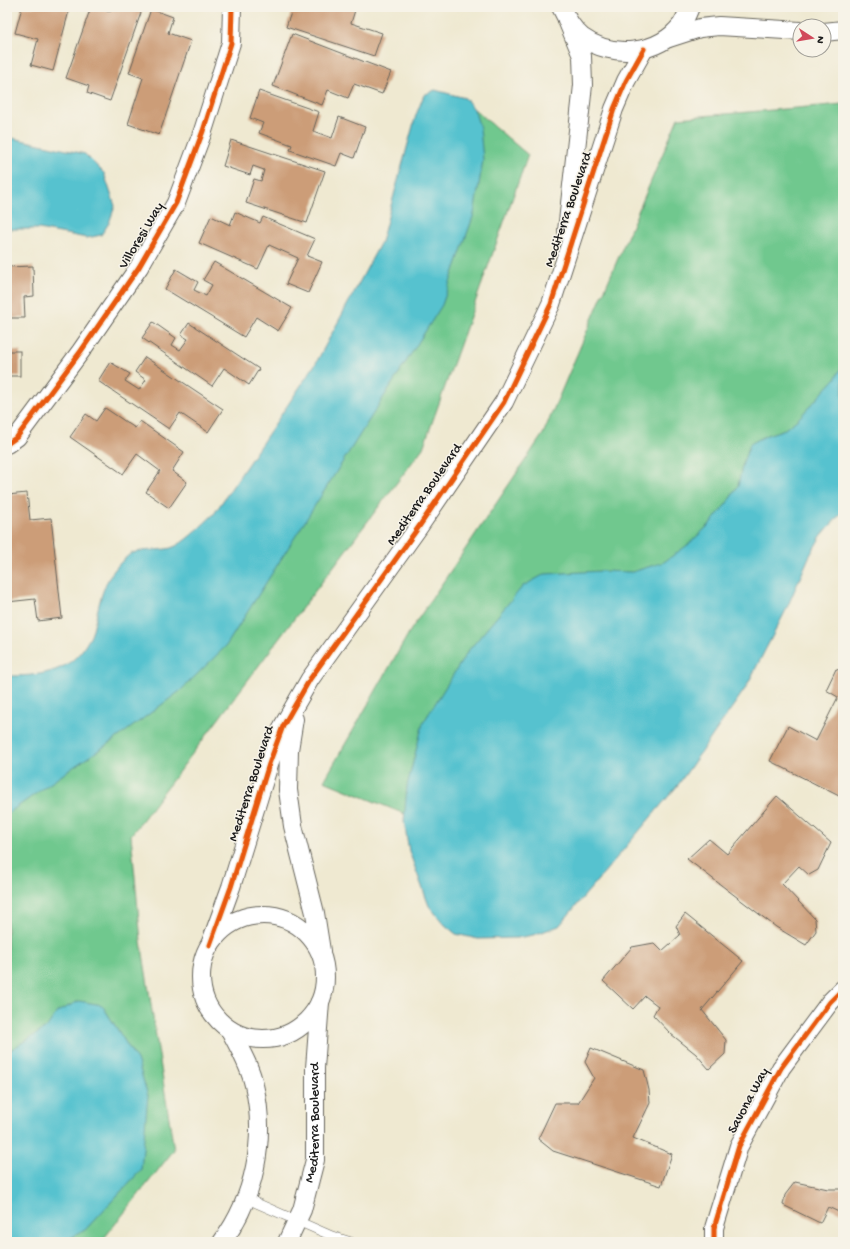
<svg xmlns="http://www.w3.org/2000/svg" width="850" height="1249" font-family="'Gochi Hand',sans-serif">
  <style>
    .green { fill: #6fc88e; stroke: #467255 }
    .water { fill: #56c2cf; stroke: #396f76 }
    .building { fill: #cc9d78 }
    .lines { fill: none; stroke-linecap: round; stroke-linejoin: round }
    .service-casing { stroke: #66645b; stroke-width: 10 }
    .minor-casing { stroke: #66645b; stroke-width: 20 }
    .service { stroke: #fff; stroke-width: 9 }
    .minor { stroke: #fff; stroke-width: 18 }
    .cycleway-casing { stroke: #f7f3e8; stroke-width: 8 }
    .cycleway { stroke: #e8590c; stroke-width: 5 }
    .labels { text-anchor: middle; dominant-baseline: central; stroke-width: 3; stroke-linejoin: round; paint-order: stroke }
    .street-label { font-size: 14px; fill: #1c1c1c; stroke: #f7f3e8 }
  </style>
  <rect width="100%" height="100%" fill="#f7f3e8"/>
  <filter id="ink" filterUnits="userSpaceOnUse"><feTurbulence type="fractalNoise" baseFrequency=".025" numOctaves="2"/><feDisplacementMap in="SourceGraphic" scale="8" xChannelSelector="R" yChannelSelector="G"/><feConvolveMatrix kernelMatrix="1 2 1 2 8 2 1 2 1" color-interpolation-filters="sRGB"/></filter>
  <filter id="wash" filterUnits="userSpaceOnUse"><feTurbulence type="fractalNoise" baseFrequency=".012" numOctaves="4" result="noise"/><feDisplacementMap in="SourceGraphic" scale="16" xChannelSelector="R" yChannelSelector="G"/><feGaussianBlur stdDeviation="0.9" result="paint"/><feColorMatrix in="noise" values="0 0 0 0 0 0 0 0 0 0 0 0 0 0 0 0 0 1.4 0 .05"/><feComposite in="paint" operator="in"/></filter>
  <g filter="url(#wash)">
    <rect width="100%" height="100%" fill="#efe9d1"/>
    <!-- green -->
    <g class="green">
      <polygon points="843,104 843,404 461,837 324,781 410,631 543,434 678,118"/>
      <polygon points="474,109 528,155 423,448 131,835 141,941 174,1150 101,1242 7,1242 7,700 142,645 336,403"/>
    </g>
    <!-- water -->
    <g class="water">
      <path d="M435 90 465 98 474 109 480 128 483 160 474 214 442 305 226 646 180 691 117 738 72 768 7 814V676C37 676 67 674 85 646 87 642 91 637 92 633 101 600 101 578 129 555 136 549 161 551 171 548 184 544 203 524 214 514L316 363 381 242 416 115 424 95Z"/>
      <polygon points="7,137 85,154 104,173 115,206 109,223 101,235 87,238 39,229 7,229"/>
      <polygon points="843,364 843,511 821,536 809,557 786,610 745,689 678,785 559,926 533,935 517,938 478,939 456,934 445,925 429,906 409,851 404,821 407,786 423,723 468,651 523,586 545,574 601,571 632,572 664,562 689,544 710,524 727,503 738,486 743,462 750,444 767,435 785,429 798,419 835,379"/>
      <polygon points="79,1001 102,1005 138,1062 148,1096 141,1170 85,1230 63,1242 7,1242 7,1052 46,1028 57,1012"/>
    </g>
    <g id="blocks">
      <!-- building -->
      <g class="building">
        <polygon points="22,7 70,7 53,71 31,65 38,39 15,33"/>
        <polygon points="91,7 97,7 110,11 112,7 143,7 110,101 87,93 89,86 66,78"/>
        <polygon points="293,7 306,9 307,7 356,7 351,23 382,33 374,56 286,27"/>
        <polygon points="151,9 173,17 168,33 191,41 159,135 128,124 143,78 129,73"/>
        <polygon points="292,34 391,72 382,94 354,84 348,98 328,90 322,105 273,86"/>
        <polygon points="259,91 319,112 313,131 332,138 339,117 365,127 354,158 341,153 336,166 290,150 292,145 259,133 263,123 250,118"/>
        <polygon points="231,140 325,171 307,223 246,203 254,179 261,181 264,170 253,166 250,175 223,166"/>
        <polygon points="235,212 260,223 263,217 315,239 307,256 322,262 308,293 286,284 298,258 269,245 258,269 199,243 211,216 230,225"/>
        <polygon points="214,262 292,308 278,331 256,317 244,337 165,289 176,269 198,282 194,290 206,296 212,285 203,280"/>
        <polygon points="33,266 34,296 24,297 25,318 7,318 7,267"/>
        <polygon points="153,322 176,338 172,345 180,350 188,339 181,335 189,323 259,369 249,385 224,368 212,386 142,338"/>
        <rect x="7" y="351" width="13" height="25"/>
        <polygon points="145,357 223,409 208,432 180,413 169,429 98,381 110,362 130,374 125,381 139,390 146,380 135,372"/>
        <polygon points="105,408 135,428 140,421 184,452 172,471 187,482 169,508 146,492 160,471 137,454 123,474 70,437 86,414 96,421"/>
        <polygon points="27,493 30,520 51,518 62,618 38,621 35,599 7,602 7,495"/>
        <polygon points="836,669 843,672 843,798 770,761 788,726 816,741 838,697 826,690"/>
        <polygon points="777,796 831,843 818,870 809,875 799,866 782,884 815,919 816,931 806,945 776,927 687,859 709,839 727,854"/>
        <polygon points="685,914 743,961 702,1010 726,1040 725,1054 709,1069 696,1054 671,1034 653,1015 658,1006 645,996 633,1009 603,981 632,947 654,943 662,951 680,935 676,926"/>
        <polygon points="591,1048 644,1070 649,1090 650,1103 633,1138 672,1154 661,1186 553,1151 538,1139 555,1103 578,1103 594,1078 585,1062"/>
        <polygon points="795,1182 828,1189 843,1189 843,1214 828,1207 820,1223 783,1205 785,1195"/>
      </g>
    </g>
  </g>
  <g filter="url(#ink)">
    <use href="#blocks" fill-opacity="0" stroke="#66645b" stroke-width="1"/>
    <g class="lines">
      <!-- service casing -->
      <g class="service-casing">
        <polyline id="service" points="245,1198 332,1236 351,1242"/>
      </g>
      <!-- minor casing -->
      <g class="minor-casing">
        <g id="minor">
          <path d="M561 7C566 18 572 29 582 37 612 59 659 55 682 24 685 19 688 12 690 7"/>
          <polyline points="567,20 582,56 583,85 567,231"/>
          <polyline points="824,32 843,30"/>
          <polyline points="669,38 700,28 719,26 800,31"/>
          <polyline points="7,444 17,437 81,351 139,267 176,203 203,131 231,43 232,7"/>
          <polyline points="294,719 289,750 288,790 293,826 315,913 321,951"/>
          <circle cx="263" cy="977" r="62"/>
          <polyline points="210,945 231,887 269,764 283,726 310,679 418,528 504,402 551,304 614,109 626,81 644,49"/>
          <path d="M222 1242C254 1199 267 1139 254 1085 250 1066 239 1048 230 1030"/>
          <path id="s1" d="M287 1242 302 1210 315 1160V1068L320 1002"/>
          <polyline points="714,1242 714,1228 739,1146 781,1068 830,1002 843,989"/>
        </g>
      </g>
      <!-- service -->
      <use href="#service" class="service"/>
      <!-- minor -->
      <use href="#minor" class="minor"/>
      <!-- cycleway casing -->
      <g class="cycleway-casing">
        <g id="cycleway">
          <polyline points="7,444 17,437 81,351 139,267 176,203 203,131 231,43 232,7"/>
          <polyline points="210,945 231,887 269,764 283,726 310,679 418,528 504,402 551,304 614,109 626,81 644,49"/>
          <polyline points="714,1242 714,1228 739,1146 781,1068 830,1002 843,989"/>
        </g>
      </g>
      <!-- cycleway -->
      <use href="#cycleway" class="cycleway"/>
    </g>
  </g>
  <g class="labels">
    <!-- street labels -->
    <g class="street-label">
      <text transform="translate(569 210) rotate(-71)">Mediterra Boulevard</text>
      <text transform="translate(142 236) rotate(-59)">Villoresi Way</text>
      <text transform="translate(425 495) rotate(-55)">Mediterra Boulevard</text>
      <text transform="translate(252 784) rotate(-72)">Mediterra Boulevard</text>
      <text transform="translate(749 1101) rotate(-62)">Savona Way</text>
      <text stroke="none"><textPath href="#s1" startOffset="124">Mediterra Boulevard</textPath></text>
    </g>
  </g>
  <!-- margin -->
  <rect width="850" height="1249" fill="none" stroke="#f7f3e8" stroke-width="24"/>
  <!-- north arrow -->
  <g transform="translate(812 38) rotate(102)"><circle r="19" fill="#f7f3e8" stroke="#9f9d96"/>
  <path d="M0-3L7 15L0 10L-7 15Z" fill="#d1495b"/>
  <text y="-6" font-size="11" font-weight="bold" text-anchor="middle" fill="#1c1c1c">N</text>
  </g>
</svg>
